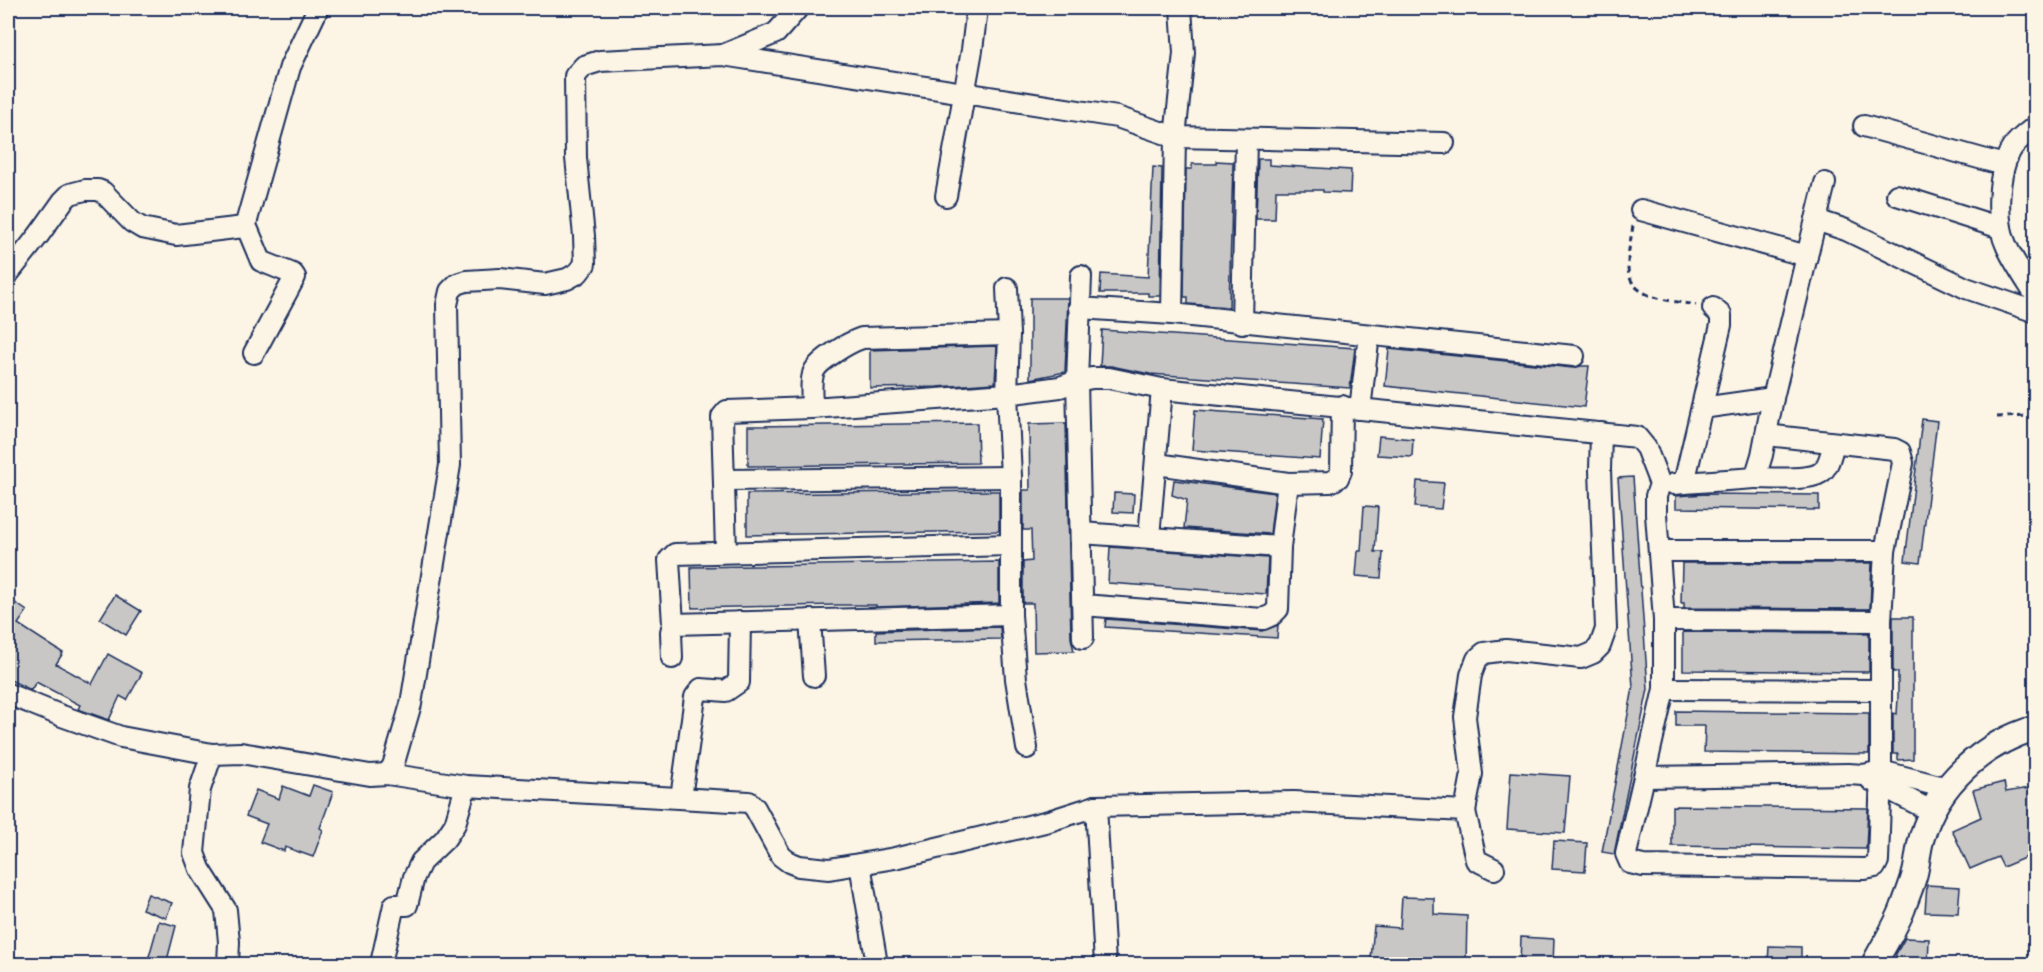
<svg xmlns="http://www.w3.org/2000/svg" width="2043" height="972" font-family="Mynerve,sans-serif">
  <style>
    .building { fill: #c8c7c6; stroke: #1b2f5e; stroke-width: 1.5 }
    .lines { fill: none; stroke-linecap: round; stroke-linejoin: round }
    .minor-casing { stroke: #1b2f5e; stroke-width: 24 }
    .tertiary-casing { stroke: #1b2f5e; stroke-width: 28 }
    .path { stroke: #1b2f5e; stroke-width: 3; stroke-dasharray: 6 4.5; stroke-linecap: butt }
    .minor { stroke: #fcf5e5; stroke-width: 20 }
    .tertiary { stroke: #fcf5e5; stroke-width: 24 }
  </style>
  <rect width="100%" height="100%" fill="#fcf5e5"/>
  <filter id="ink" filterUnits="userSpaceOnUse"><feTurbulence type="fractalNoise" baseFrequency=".0167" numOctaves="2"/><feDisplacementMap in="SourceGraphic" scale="12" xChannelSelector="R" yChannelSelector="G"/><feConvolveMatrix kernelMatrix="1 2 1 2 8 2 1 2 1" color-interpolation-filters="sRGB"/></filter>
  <g filter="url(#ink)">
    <!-- building -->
    <g class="building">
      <polygon points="1258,159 1269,159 1269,165 1351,170 1350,193 1323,192 1323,190 1276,190 1275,219 1256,219"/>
      <polygon points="1216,161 1233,162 1229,307 1188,304 1188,297 1184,297 1186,169 1192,169 1192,164 1216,164"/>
      <polygon points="1153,167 1162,168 1160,296 1148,296 1148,293 1100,293 1101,274 1148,277"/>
      <polygon points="1030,298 1068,298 1065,372 1030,379"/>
      <polygon points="1102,330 1355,348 1350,388 1150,374 1111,366 1100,366"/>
      <polygon points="997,346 995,383 937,387 870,388 870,350"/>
      <polygon points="1389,349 1573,368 1581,366 1589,366 1584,407 1385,386"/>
      <polygon points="1195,410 1323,419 1320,459 1192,450"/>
      <polygon points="1922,419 1937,421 1920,563 1905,561"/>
      <polygon points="977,423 978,463 748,466 748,426"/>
      <polygon points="1066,423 1071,638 1074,651 1034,652 1033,603 1023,603 1023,562 1032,561 1031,530 1023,530 1023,490 1030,490 1029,424"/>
      <polygon points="1379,436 1413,439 1412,457 1377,455"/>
      <polygon points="1633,477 1648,689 1614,854 1602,852 1633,688 1618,478"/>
      <polygon points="1174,480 1275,493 1270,534 1184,528 1187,500 1172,495"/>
      <polygon points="1417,481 1444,483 1441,509 1415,507"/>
      <polygon points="992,491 999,491 999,531 747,535 747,494"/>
      <polygon points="1114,493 1134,494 1133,513 1113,512"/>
      <polygon points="1706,494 1819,495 1819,510 1676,508 1676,496"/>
      <polygon points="1364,506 1378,507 1375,552 1383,552 1381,578 1356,576 1358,551 1361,551"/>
      <polygon points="1110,547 1268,558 1266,594 1108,583"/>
      <polygon points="999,562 999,603 876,607 876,605 835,605 692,608 691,567"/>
      <polygon points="1682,563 1872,563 1870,609 1684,608 1684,603 1681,603"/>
      <polygon points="115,595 141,611 126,635 100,619"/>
      <polygon points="8,598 27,611 18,624 63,653 56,664 92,684 108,654 142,673 127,700 120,696 109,720 78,709 80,705 36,682 31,690 8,679"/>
      <polygon points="1893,617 1913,617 1913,759 1898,760 1898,754 1893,754 1893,713 1897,714 1898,698 1898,672 1893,672"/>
      <polygon points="1106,619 1262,631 1278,625 1277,638 1105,627"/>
      <polygon points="1000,627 1001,639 876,641 876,631"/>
      <polygon points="1683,632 1869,633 1869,672 1683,670"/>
      <polygon points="1676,711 1869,713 1869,754 1704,752 1705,726 1676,726"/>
      <polygon points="1511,772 1570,776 1565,833 1507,829"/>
      <polygon points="2004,782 2006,792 2036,787 2036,853 2003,867 1998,857 1970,869 1952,830 1981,817 1973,790"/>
      <polygon points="313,785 333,792 320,828 323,830 313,857 285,847 284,851 260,842 267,824 246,816 256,790 279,799 283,786 309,796"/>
      <polygon points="1672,806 1868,808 1866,849 1672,846"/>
      <polygon points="1554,841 1587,843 1585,871 1552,869"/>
      <polygon points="1927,885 1960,887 1958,913 1925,912"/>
      <polygon points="148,894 172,903 166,918 142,909"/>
      <polygon points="1402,897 1434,898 1434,914 1467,916 1466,964 1433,964 1433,963 1371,959 1374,926 1400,928"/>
      <polygon points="159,921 176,926 166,964 148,960"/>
      <polygon points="1521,937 1554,939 1553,964 1520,964"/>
      <polygon points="1905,938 1929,939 1928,964 1895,964 1896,954"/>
      <polygon points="1769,946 1801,947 1801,964 1768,964"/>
    </g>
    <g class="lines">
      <!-- minor casing -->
      <g class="minor-casing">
        <g id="minor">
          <polyline points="723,55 776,33 798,8"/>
          <polyline points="1864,126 2004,165"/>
          <path d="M2036 126C2027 133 2018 139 2012 148 1997 172 1995 222 2007 247 2015 264 2026 280 2036 296"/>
          <polyline points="1897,195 2001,228"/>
          <polyline points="946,196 972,50 977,8"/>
          <polyline points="1641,210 1807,256 1773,398 1762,455 1755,478 1684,483"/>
          <polyline points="1816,220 1846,230 1966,288 2036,312"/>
          <polyline points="245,227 290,67 318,8"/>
          <polyline points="1807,256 1825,183"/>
          <polyline points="8,274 38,236 63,201 70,194 85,190 98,190 103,192 132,222 142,228 176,235 244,227 248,230 261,261 293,274 295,277 254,353"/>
          <polyline points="1081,276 1077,381 1083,638"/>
          <polyline points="1079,308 1172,314 1574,356"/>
          <polyline points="1172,314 1175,137 1184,53 1181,8"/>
          <polyline points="1242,323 1246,139"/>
          <path d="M812 408C812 397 810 385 813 374 816 361 850 342 862 338L1009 334"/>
          <polyline points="1702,408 1773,398"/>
          <polyline points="1360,409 1369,335"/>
          <polyline points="1157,464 1288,483 1330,482 1338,478 1341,471 1342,406"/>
          <path d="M1755 478C1770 478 1808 481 1820 473 1829 468 1831 452 1834 444"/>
          <polyline points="725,480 1011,477"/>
          <polyline points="1674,484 1684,483 1721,325 1721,315 1713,308"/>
          <polyline points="1081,533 1280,547"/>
          <polyline points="1149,537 1162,389"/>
          <polyline points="726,551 722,417 727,411 812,408 1007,394 1009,334 1007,288"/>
          <polyline points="1659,551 1885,551"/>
          <polyline points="1083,605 1263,619 1272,615 1278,609 1280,547 1288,483"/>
          <polyline points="810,620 814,676"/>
          <polyline points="1664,620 1881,621"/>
          <polyline points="673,624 1011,615"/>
          <polyline points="672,658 671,632 673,624 669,560 675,554 1010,545"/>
          <polyline points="1664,689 1880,690"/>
          <polyline points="8,694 62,716 121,737 212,754"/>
          <polyline points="1027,748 1016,679 1011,615 1011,477 1007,394 1060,387 1077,381 1092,378 1109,378 1162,389 1637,437 1646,448 1660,484 1656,496 1656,514 1664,620 1664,689 1644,777 1848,774 1864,775 1881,771 1947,788"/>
          <polyline points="387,774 393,766 411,704 450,465 447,305 450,291 457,284 466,281 500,279 545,284 567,279 578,273 585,264 584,236 576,158 575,76 584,66 600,61 723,55 1117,117 1175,137 1444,143"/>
          <polyline points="1644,777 1626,854 1630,863 1643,866 1865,869 1875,867 1878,861 1881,771 1881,621 1885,551 1903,463 1900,452 1894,449 1766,435"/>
          <polyline points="1871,780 1933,812"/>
          <polyline points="681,798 695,697 701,689 726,691 739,682 740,622"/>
          <polyline points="1096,806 1105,964"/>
          <polyline points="1465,811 1472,774 1465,717 1471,675 1477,659 1484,653 1506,650 1581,658 1593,653 1600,646 1606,629 1600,470 1601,433"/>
          <polyline points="860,864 877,964"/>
          <polyline points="228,964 229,942 226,910 200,869 194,853 200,789 212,754 241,753 370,775 387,774 466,786 749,802 755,808 781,856 789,862 799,866 829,869 895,858 1049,821 1096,806 1294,802 1465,811 1476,860 1494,869"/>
          <polyline points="380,964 382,959 394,905 407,905 414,877 421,862 445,839 455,824 466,786"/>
        </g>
      </g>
      <!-- tertiary casing -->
      <g class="tertiary-casing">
        <path id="tertiary" d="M1874 964C1883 946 1896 927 1903 908 1907 896 1912 885 1915 873 1918 861 1918 849 1922 837 1937 784 1983 743 2036 728"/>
      </g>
      <!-- path -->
      <g class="path">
        <path d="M1633 226C1631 238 1628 251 1628 264 1626 300 1670 300 1696 305"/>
        <polyline points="1997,417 2036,416"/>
      </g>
      <!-- minor -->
      <use href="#minor" class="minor"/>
      <!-- tertiary -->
      <use href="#tertiary" class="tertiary"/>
    </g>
  </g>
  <!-- margin -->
  <rect width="2043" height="972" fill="none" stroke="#fcf5e5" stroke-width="30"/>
  <rect x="15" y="15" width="2013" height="942" fill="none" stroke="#1b2f5e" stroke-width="2" filter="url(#ink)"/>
</svg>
